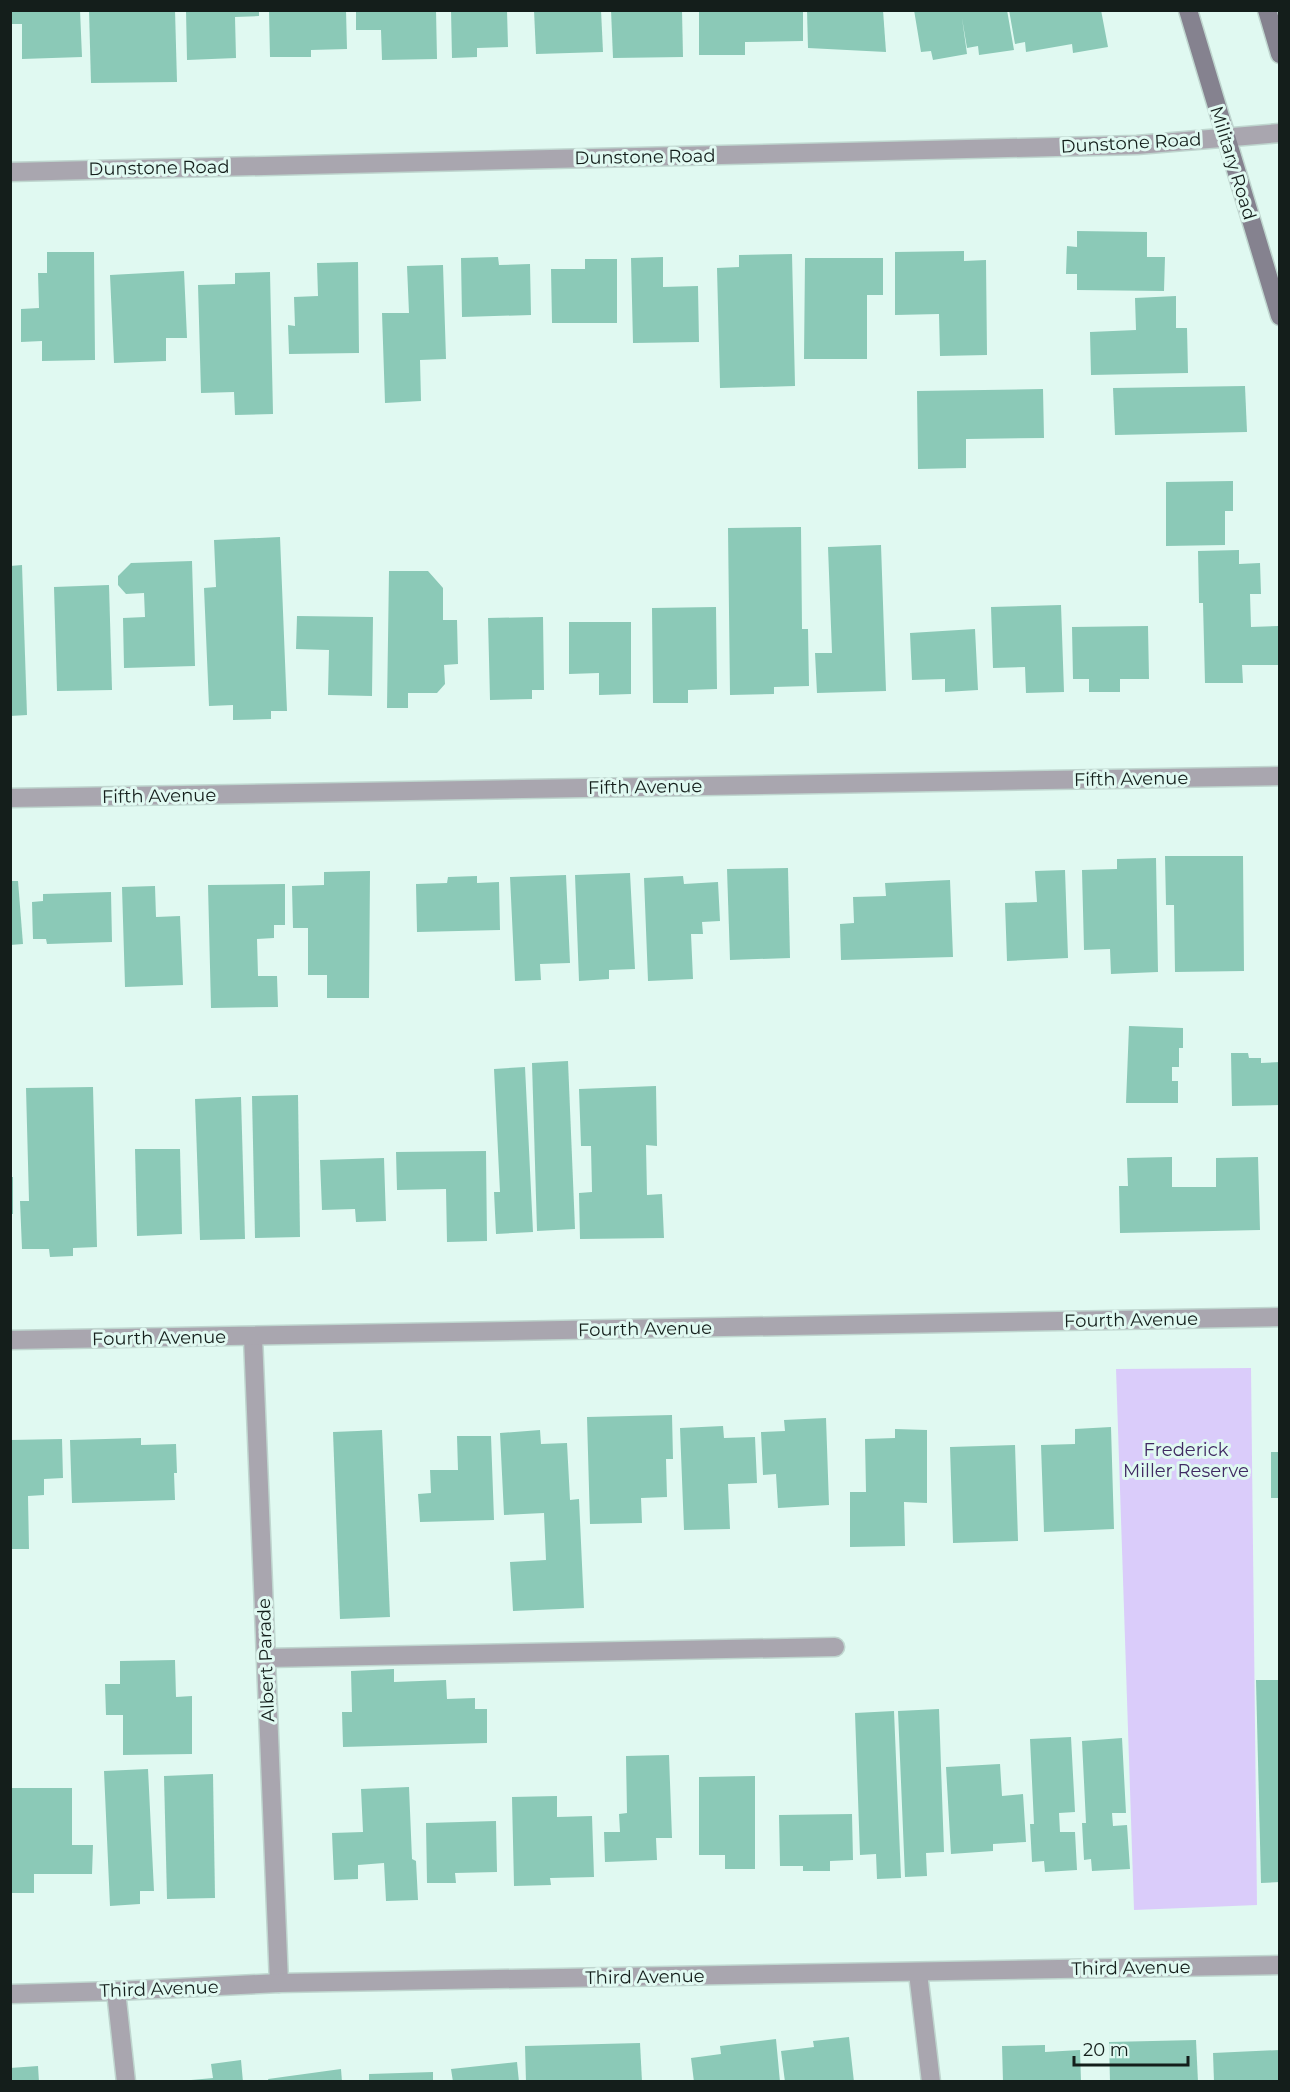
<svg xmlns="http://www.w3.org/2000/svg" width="1290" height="2092" font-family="Montserrat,sans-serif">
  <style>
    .green { fill: #daccfa }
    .building { fill: #8bc9b7 }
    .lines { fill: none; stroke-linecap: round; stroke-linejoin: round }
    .service-casing { stroke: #bfd6cf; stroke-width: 21 }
    .minor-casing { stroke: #bfd6cf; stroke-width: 21 }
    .secondary-casing { stroke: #bfd6cf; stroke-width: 21 }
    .service { stroke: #a9a6af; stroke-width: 18 }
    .minor { stroke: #a9a6af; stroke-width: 18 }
    .secondary { stroke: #85828f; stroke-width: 18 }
    .labels { text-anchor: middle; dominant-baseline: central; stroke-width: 6; stroke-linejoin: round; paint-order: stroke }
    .street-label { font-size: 18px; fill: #141e1b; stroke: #e0f9f1 }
    .park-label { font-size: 18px; fill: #3f2962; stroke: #e0f9f1 }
  </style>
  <rect width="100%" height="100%" fill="#e0f9f1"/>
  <!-- green -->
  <polygon class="green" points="1251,1368 1257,1905 1134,1910 1116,1369"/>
  <!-- building -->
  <g class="building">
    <polygon points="10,10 80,10 82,57 22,59 22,24 10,24"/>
    <polygon points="89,10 175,10 177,82 91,83"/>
    <polygon points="186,10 259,10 259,16 235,17 236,58 187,60"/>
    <polygon points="269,10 346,10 347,49 311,50 311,57 270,57"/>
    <polygon points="356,10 436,10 437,59 382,60 381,30 356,30"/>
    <polygon points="451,10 507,10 508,47 477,48 477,57 452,58"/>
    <polygon points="534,10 601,10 603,52 536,54"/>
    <polygon points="611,10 682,10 683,57 613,58"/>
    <polygon points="699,10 803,10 803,41 745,42 745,55 699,55"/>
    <polygon points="807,10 883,10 886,52 808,48"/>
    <polygon points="914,10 1007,10 1014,50 979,55 978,46 967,48 962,18 967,54 933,60 931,51 921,52"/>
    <polygon points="1009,10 1101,10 1108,47 1073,53 1072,44 1026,52 1025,42 1015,44"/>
    <polygon points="1077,231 1147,232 1147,257 1165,257 1164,291 1077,290 1077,274 1066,274 1067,246 1077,247"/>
    <polygon points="964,251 964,261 986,260 987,355 940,356 939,314 895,315 895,252"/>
    <polygon points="47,252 94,252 95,360 42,361 42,341 21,342 21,309 39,308 38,273 47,273"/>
    <polygon points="792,254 795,386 720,388 717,268 739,267 739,255"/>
    <polygon points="498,257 499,265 530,264 531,315 462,317 461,258"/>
    <polygon points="663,257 663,287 698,286 699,342 633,343 631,258"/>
    <polygon points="805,258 883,258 883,295 867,295 867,359 804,359"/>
    <polygon points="585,259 617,259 617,323 552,323 551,269 585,269"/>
    <polygon points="358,262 359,353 289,354 288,325 295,326 294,297 318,296 317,263"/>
    <polygon points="443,265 446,359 420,360 421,401 385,403 382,313 409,313 407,266"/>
    <polygon points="184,271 187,338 166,338 166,361 114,363 110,275"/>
    <polygon points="270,272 273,414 235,415 234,392 201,393 198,285 235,284 235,273"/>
    <polygon points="1176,296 1176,328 1187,328 1188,373 1091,375 1090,332 1136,330 1135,298"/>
    <polygon points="1245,386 1247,432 1115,435 1113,388"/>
    <polygon points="1043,389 1044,438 966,439 966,468 918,469 917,391"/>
    <polygon points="1233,481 1233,511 1225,511 1225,545 1166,546 1166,482"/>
    <polygon points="801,527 802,629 808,629 809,686 774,687 774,694 730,695 728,528"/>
    <polygon points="280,537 287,711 271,711 271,719 233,720 233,705 209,706 204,588 216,587 214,540"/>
    <polygon points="881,545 886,691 817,693 815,653 832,653 828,547"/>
    <polygon points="1239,550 1239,564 1260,563 1261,594 1250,594 1251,627 1278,626 1279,665 1242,665 1243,683 1205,683 1203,603 1199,603 1198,551"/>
    <polygon points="192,561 195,666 124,668 123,618 145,617 144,593 126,594 118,585 118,576 131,563"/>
    <polygon points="22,565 27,715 10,716 10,566"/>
    <polygon points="389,571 428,571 443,588 443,620 457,620 458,664 444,665 445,684 437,693 408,693 408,708 387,708"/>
    <polygon points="109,585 112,690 57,691 54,587"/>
    <polygon points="1061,605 1064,692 1026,693 1025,667 993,668 991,607"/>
    <polygon points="716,607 717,689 688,690 688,703 653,703 652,608"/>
    <polygon points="297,616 373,617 372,696 328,695 329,650 296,649"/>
    <polygon points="543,617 544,690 532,690 532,699 490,700 488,618"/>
    <polygon points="569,622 631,622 631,694 599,695 599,673 569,674"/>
    <polygon points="1148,626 1149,679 1120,679 1120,692 1089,692 1089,679 1073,679 1072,627"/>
    <polygon points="975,629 978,690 945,692 945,679 912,680 910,633"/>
    <polygon points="1165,856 1243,856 1244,971 1175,972 1174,905 1166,905"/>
    <polygon points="1156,858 1158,972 1111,974 1110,949 1084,950 1082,870 1117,869 1117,859"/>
    <polygon points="788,868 790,958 730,960 727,869"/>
    <polygon points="1065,870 1068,958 1007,961 1005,903 1037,902 1035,871"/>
    <polygon points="370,871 369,998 327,998 327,975 308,975 308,928 293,928 292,886 324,885 324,872"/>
    <polygon points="630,873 635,969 609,970 609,979 579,981 575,875"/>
    <polygon points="566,875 570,963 540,964 541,980 515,981 510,877"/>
    <polygon points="477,876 477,883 499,882 500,930 417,932 416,884 447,883 448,877"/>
    <polygon points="683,876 684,884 718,882 720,921 702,922 703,934 691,934 693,979 648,981 644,878"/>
    <polygon points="950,880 953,957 841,960 840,924 854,923 853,897 886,896 885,883"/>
    <polygon points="10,881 18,881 23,944 10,945"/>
    <polygon points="285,884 285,925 274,925 274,938 257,939 258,976 277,976 278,1007 211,1008 208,885"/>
    <polygon points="155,886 156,917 180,916 183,985 125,987 122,887"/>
    <polygon points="111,892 112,942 47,944 46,939 33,939 32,902 43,901 43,894"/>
    <polygon points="1129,1026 1183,1028 1183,1048 1179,1048 1179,1067 1172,1067 1172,1081 1178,1081 1178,1103 1126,1103"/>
    <polygon points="1231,1053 1248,1053 1249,1058 1261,1058 1261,1063 1280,1062 1280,1105 1232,1106"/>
    <polygon points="568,1061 575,1229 537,1231 532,1063"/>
    <polygon points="525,1067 533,1232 496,1234 494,1192 500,1192 494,1069"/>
    <polygon points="656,1086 657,1146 646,1145 647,1195 662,1194 664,1238 580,1239 579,1193 592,1192 591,1146 581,1146 579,1089"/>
    <polygon points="93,1087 97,1247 73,1248 73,1256 50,1257 49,1249 22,1249 20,1201 29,1201 26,1088"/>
    <polygon points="298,1095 300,1237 255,1238 252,1096"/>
    <polygon points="241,1097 245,1239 200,1240 195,1099"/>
    <polygon points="135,1149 180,1149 182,1234 137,1236"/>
    <polygon points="486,1151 487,1241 447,1242 446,1189 397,1190 396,1152"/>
    <polygon points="1172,1157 1172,1187 1216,1187 1216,1158 1258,1157 1260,1230 1120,1233 1119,1186 1128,1186 1127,1158"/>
    <polygon points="384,1158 386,1221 356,1222 355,1209 322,1210 320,1160"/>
    <rect x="10" y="1177" width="3" height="37"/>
    <polygon points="672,1415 673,1459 666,1459 667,1497 641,1498 642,1523 590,1524 587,1417"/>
    <polygon points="826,1418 829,1505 778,1508 776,1474 763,1475 761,1432 785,1431 784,1420"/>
    <polygon points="723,1426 724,1438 755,1437 757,1483 728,1484 730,1529 684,1530 680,1428"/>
    <polygon points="1111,1427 1114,1529 1044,1532 1041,1445 1075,1444 1075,1429"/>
    <polygon points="895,1429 927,1430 927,1503 904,1502 905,1546 850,1547 850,1492 866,1492 865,1439 895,1438"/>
    <polygon points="382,1430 390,1617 340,1619 333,1432"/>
    <polygon points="540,1430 541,1444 567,1443 570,1500 579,1499 584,1608 513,1611 510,1562 546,1560 544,1513 504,1515 500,1433"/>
    <polygon points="457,1436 491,1436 494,1520 420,1522 418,1494 431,1493 430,1470 458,1470"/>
    <polygon points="141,1438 141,1445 176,1444 177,1473 174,1473 175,1500 72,1503 70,1440"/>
    <polygon points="62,1439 63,1478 44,1479 44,1495 28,1496 29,1549 10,1549 10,1440"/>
    <polygon points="1015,1445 1018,1541 953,1543 950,1447"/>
    <rect x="1271" y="1452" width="9" height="46"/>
    <polygon points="175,1660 176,1697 192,1696 192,1754 123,1755 123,1715 106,1715 105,1684 120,1684 120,1661"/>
    <polygon points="394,1669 394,1682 446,1680 447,1699 475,1698 475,1709 487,1709 487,1743 343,1747 342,1712 352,1712 351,1671"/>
    <polygon points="1256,1680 1280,1680 1280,1882 1261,1883"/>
    <polygon points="939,1709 944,1852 926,1853 927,1876 905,1877 898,1711"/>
    <polygon points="894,1711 901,1878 877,1879 876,1854 860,1855 855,1713"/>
    <polygon points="1071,1737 1075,1812 1059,1813 1060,1832 1075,1832 1077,1870 1045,1872 1044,1861 1032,1862 1030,1824 1034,1824 1030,1739"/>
    <polygon points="1122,1738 1126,1813 1112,1813 1113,1826 1127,1825 1130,1869 1092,1871 1091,1859 1084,1860 1082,1823 1086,1823 1082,1741"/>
    <polygon points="669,1755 672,1838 656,1838 657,1860 605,1862 604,1832 620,1832 619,1814 627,1813 626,1756"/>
    <polygon points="1000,1764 1002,1796 1023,1794 1026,1842 993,1844 993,1851 951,1854 946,1767"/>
    <polygon points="148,1769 154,1891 140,1891 140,1904 110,1906 104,1771"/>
    <polygon points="213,1774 215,1898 167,1899 164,1776"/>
    <polygon points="755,1776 755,1869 725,1869 725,1855 699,1855 699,1777"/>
    <polygon points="409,1787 412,1859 416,1861 418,1900 386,1901 384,1863 358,1865 358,1879 334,1880 332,1833 363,1832 361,1789"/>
    <polygon points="10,1788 72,1788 72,1845 93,1845 92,1874 34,1874 34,1893 10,1893"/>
    <polygon points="557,1796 557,1817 592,1816 594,1877 550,1878 551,1885 514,1886 512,1797"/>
    <polygon points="852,1814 853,1860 830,1861 830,1871 803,1871 803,1866 780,1866 779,1815"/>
    <polygon points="496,1821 497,1872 455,1873 456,1883 427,1883 426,1823"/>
    <polygon points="849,2037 854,2082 785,2082 781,2051 814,2047 813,2041"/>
    <polygon points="776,2039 780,2082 694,2082 691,2058 721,2054 720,2046"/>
    <polygon points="1196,2040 1198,2082 1110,2082 1109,2042"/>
    <polygon points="640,2043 642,2082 526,2082 525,2046"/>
    <polygon points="1045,2045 1045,2052 1080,2050 1081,2082 1003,2082 1002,2046"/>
    <polygon points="1280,2050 1280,2082 1214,2082 1213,2053"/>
    <polygon points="241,2060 243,2082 191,2082 191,2080 213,2078 211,2064"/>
    <polygon points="517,2062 519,2082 453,2082 451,2069"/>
    <polygon points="38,2066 39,2082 10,2082 10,2068"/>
    <polygon points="341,2069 342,2082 269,2082 268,2079"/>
    <polygon points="433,2072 433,2082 369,2082 369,2074"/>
  </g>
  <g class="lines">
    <!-- service casing -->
    <g class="service-casing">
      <polyline id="service" points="266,1658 835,1647"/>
    </g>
    <!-- minor casing -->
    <g class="minor-casing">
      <g id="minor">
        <polyline points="10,172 1137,145 1280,133"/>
        <polyline points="10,798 1280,776"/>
        <polyline points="253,1337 279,1983"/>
        <polyline points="10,1340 1280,1317"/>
        <polyline points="918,1973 931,2082"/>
        <polyline points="116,1991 126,2082"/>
        <polyline points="10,1994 116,1991 279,1983 1280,1965"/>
      </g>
    </g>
    <!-- secondary casing -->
    <g class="secondary-casing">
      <g id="secondary">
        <polyline points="1188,10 1280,316"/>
        <polyline points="1267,10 1280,54"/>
      </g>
    </g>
    <!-- service -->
    <use href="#service" class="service"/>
    <!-- minor -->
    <use href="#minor" class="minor"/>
    <!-- secondary -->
    <use href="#secondary" class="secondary"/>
  </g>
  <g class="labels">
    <!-- street labels -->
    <g class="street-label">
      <text transform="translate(1131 143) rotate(-3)">Dunstone Road</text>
      <text transform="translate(645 157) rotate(-1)">Dunstone Road</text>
      <text transform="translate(1233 163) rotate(73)">Military Road</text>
      <text transform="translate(159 168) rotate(-1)">Dunstone Road</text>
      <text transform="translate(1131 779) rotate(-1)">Fifth Avenue</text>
      <text transform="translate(645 787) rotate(-1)">Fifth Avenue</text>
      <text transform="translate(159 796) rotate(-1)">Fifth Avenue</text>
      <text transform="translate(1131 1320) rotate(-1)">Fourth Avenue</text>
      <text transform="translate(645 1329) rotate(-1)">Fourth Avenue</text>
      <text transform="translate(159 1338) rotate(-1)">Fourth Avenue</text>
      <text transform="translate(266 1660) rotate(-92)">Albert Parade</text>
      <text transform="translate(1131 1968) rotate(-1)">Third Avenue</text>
      <text transform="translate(645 1977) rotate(-1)">Third Avenue</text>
      <text transform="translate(159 1989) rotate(-2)">Third Avenue</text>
    </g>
    <!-- park labels -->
    <g class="park-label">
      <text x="1186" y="1450">Frederick<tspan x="1186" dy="21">Miller Reserve</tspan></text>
    </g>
  </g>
  <!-- border -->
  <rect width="1290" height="2092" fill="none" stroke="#141e1b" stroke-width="24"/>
  <!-- scale -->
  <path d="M1074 2056v9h114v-9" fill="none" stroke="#141e1b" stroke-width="3"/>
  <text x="1083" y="2056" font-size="18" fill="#141e1b" stroke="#e0f9f1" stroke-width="4.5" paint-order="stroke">20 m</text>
</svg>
